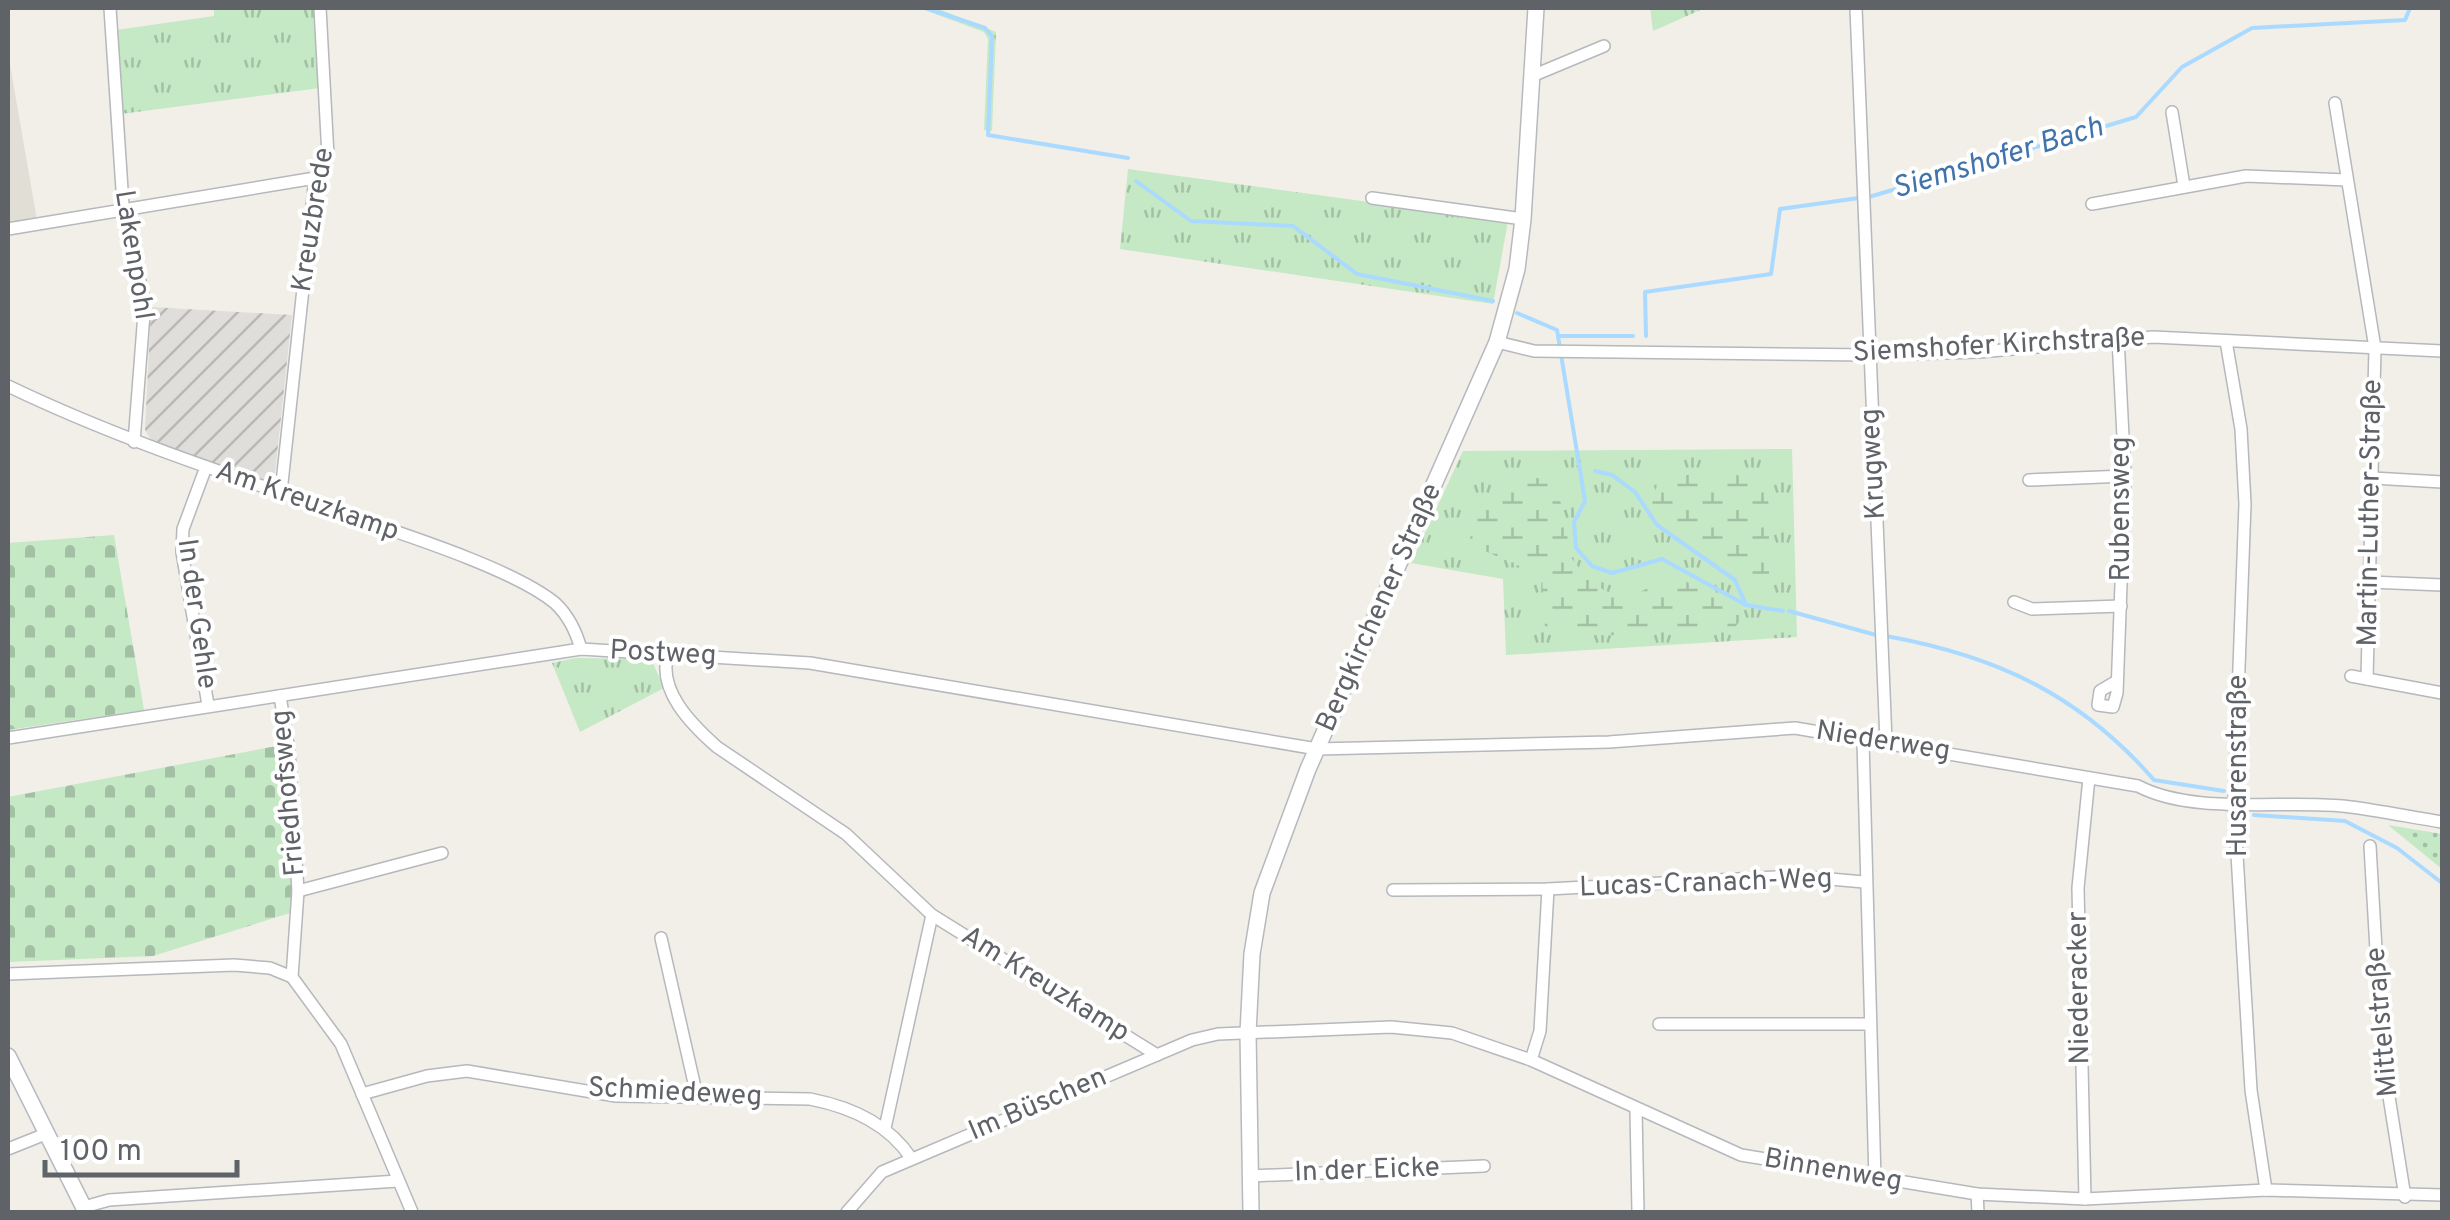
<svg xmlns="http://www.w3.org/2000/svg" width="2450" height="1220" font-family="Overpass,sans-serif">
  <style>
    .industrial { fill: url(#industrial-furrows) }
    .education { fill: #e1ded6 }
    .grass { fill: url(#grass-tufts) }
    .wetland { fill: url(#wetland-marsh) }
    .cemetery { fill: url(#cemetery-stones) }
    .park { fill: url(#park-dots) }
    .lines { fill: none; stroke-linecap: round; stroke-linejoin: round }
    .stream { stroke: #aadaff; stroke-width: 4 }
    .street-casing { stroke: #b5b8bc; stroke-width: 14 }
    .secondary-casing { stroke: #b6babf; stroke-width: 18 }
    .street { stroke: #fff; stroke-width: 11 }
    .secondary { stroke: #fff; stroke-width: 15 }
    .labels { text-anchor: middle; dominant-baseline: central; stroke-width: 8; stroke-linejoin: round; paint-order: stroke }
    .street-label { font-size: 28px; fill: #5f6368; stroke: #fff }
    .water-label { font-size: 30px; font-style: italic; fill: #4174aa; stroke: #fff }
  </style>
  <defs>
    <pattern id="industrial-furrows" width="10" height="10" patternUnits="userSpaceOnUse" patternTransform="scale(2.5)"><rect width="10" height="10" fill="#e0deda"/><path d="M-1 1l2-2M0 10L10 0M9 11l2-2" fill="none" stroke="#b9b8b5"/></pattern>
    <pattern id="grass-tufts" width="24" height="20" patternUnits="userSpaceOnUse" patternTransform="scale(2.5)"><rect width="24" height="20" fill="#c5e8c5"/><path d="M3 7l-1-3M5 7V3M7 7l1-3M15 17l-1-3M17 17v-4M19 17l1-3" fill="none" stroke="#a3c0a4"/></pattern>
    <pattern id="wetland-marsh" width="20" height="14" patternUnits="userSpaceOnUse" patternTransform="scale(2.5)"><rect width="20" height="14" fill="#c5e8c5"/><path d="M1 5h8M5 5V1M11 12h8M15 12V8" fill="none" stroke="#a3c0a4"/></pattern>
    <pattern id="cemetery-stones" width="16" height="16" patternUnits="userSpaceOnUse" patternTransform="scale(2.5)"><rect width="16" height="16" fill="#c5e8c5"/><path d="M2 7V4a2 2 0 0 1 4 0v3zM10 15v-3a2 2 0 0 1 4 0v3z" fill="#a3c0a4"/></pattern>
    <pattern id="park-dots" width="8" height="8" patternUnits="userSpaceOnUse" patternTransform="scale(2.5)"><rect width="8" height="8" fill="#c5e8c5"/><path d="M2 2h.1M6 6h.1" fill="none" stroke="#a3c0a4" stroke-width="1.8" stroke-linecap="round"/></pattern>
  </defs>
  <rect width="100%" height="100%" fill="#f1efe8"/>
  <!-- industrial -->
  <polygon class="industrial" points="151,307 292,315 275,473 268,486 151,440 145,430"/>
  <!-- education -->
  <polygon class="education" points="8,53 37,220 8,226"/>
  <!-- grass -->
  <g class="grass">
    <polygon points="214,8 316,8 320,88 121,114 116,30 214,16"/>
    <polygon points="919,8 936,8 996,32 992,131 984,130 988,39 984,32"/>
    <polygon points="1650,8 1705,8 1653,31"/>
    <polygon points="1128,169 1508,221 1493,304 1120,249"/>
    <polygon points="1792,449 1797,637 1506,655 1503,579 1411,563 1463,451"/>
    <polygon points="576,658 651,659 664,688 580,732 552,663"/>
  </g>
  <!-- wetland -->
  <g class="wetland">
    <polygon points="1720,472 1764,480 1769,506 1769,586 1757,588 1700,540 1671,529 1656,517 1651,502 1658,483 1667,475"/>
    <path d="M1526 476 1548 480C1565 502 1568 526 1568 553 1596 594 1624 612 1666 575H1674L1738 610 1741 620 1733 629C1671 631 1605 642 1545 629L1542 576 1487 552 1470 539C1473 503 1490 482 1526 476Z"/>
  </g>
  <!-- cemetery -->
  <g class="cemetery">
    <polygon points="114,535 144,710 8,730 8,543"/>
    <polygon points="282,745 293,912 153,956 8,962 8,797"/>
  </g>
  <!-- park -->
  <polygon class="park" points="2388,825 2442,834 2442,869"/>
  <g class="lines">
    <!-- stream -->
    <g class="stream">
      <polyline points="926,8 985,28 992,36 988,135 1128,158"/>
      <polyline points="1136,181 1191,221 1293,226 1357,274 1493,301"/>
      <polyline points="1869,197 2136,117 2182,67 2252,28 2405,20 2410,8"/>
      <polyline points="1517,313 1557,330 1585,501 1574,522 1576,548 1592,566 1612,573 1662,559 1746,605 1783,611"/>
      <polyline points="1558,336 1633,336"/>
      <polyline points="1646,336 1645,292 1771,274 1780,209 1859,198"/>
      <polyline points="1595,471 1612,475 1635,492 1657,525 1735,580 1746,605"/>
      <polyline points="1789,611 1876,635"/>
      <path d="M1886 636C1997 656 2080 695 2154 780L2224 791"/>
      <polyline points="2254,815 2345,821 2397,848 2442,883"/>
    </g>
    <!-- street casing -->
    <g class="street-casing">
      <g id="street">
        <polyline points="110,8 124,220 145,301 134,442"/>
        <polyline points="1856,8 1886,741"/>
        <polyline points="1532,76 1604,46"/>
        <polyline points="2335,103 2375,348 2367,679"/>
        <polyline points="2172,112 2184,186"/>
        <polyline points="1372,198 1523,219"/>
        <polyline points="2092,204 2246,176 2347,180"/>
        <polyline points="8,229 315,178"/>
        <polyline points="2226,341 2241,429 2245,504 2234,804 2251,1090 2266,1190"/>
        <polyline points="1497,342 1534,351 1869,355 1979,352 2153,337 2442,351"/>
        <path d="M8 386C116 438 229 475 344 514 399 533 512 568 555 603 569 616 576 631 581 649"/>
        <polyline points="206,467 183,529 182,552 208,705"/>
        <polyline points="2373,478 2442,482"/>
        <polyline points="2029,480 2125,476"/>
        <polyline points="281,492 315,178 328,156 320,8"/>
        <polyline points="2370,582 2442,585"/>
        <polyline points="2014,602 2032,609 2121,606"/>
        <path d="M668 654C657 690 691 724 717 747L846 834 932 915 1157 1055"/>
        <polyline points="2351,676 2442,693"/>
        <polyline points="2117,681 2100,691 2098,705 2113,707 2117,693 2125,476 2118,338"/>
        <polyline points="280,696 289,751 298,891 292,977 341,1044 412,1212"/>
        <path d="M8 738 581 649 810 663 1317 749 1609 742 1795 728 2138 786C2193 815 2282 800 2343 806 2377 810 2410 817 2442 822"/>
        <polyline points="1863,741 1875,1180"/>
        <polyline points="2370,846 2382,1053 2405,1197"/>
        <polyline points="1393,890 1548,889 1796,876 1864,882"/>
        <polyline points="298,891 442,853"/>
        <polyline points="661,938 697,1096"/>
        <polyline points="8,974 234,965 270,968 292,977"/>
        <polyline points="1659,1024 1868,1024"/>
        <polyline points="1531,1060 1540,1031 1548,889"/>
        <path d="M362 1094 427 1076 467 1071 616 1096 810 1099C851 1107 888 1123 911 1158"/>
        <polyline points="1636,1109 1638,1212"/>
        <polyline points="885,1128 932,915"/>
        <polyline points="8,1149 48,1133"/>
        <polyline points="1250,1176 1484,1166"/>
        <polyline points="1977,1194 1978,1212"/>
        <polyline points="2085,1199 2078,888 2089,778"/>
        <polyline points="84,1207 109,1200 398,1181"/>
        <polyline points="847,1212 882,1172 1192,1040 1218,1034 1391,1027 1452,1033 1531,1060 1741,1155 1977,1194 2085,1199 2266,1190 2442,1195"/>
      </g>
    </g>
    <!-- secondary casing -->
    <g class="secondary-casing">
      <g id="secondary">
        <polyline points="8,1056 86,1212"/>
        <polyline points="1251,1212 1248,1033 1252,954 1262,893 1308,769 1497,342 1517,269 1523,219 1536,8"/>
      </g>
    </g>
    <!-- street -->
    <use href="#street" class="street"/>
    <!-- secondary -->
    <use href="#secondary" class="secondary"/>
  </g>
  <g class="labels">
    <!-- street labels -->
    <g class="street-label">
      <text transform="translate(314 220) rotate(-81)">Kreuzbrede</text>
      <text transform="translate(133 255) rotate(81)">Lakenpohl</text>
      <text transform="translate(1999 346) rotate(-3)">Siemshofer Kirchstraße</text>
      <text transform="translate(1874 464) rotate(-93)">Krugweg</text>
      <text transform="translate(307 502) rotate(19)">Am Kreuzkamp</text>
      <text transform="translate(2122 509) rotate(-90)">Rubensweg</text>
      <text transform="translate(2371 513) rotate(-89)">Martin-Luther-Straße</text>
      <text transform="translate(1380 608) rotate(-66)">Bergkirchener Straße</text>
      <text transform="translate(196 614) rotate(82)">In der Gehle</text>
      <text transform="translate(663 654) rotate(3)">Postweg</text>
      <text transform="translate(1883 742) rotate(9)">Niederweg</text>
      <text transform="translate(2239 766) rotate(-90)">Husarenstraße</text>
      <text transform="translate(289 793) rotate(-95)">Friedhofsweg</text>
      <text transform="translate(1706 884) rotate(-2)">Lucas-Cranach-Weg</text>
      <text transform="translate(1045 985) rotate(32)">Am Kreuzkamp</text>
      <text transform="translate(2080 988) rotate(-91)">Niederacker</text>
      <text transform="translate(2383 1022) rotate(-95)">Mittelstraße</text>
      <text transform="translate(675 1093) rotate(3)">Schmiedeweg</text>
      <text transform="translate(1038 1105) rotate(-23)">Im Büschen</text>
      <text transform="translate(1367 1171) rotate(-2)">In der Eicke</text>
      <text transform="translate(1833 1171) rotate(10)">Binnenweg</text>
    </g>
    <!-- water labels -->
    <g class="water-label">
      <text transform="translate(1998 159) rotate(-17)">Siemshofer Bach</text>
    </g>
  </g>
  <!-- border -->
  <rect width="2450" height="1220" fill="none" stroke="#5f6368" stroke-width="20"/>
  <!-- scale -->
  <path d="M45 1160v15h192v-15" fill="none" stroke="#5f6368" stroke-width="5"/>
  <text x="60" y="1160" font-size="30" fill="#5f6368" stroke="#ffffff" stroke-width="8" paint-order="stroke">100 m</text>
</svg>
